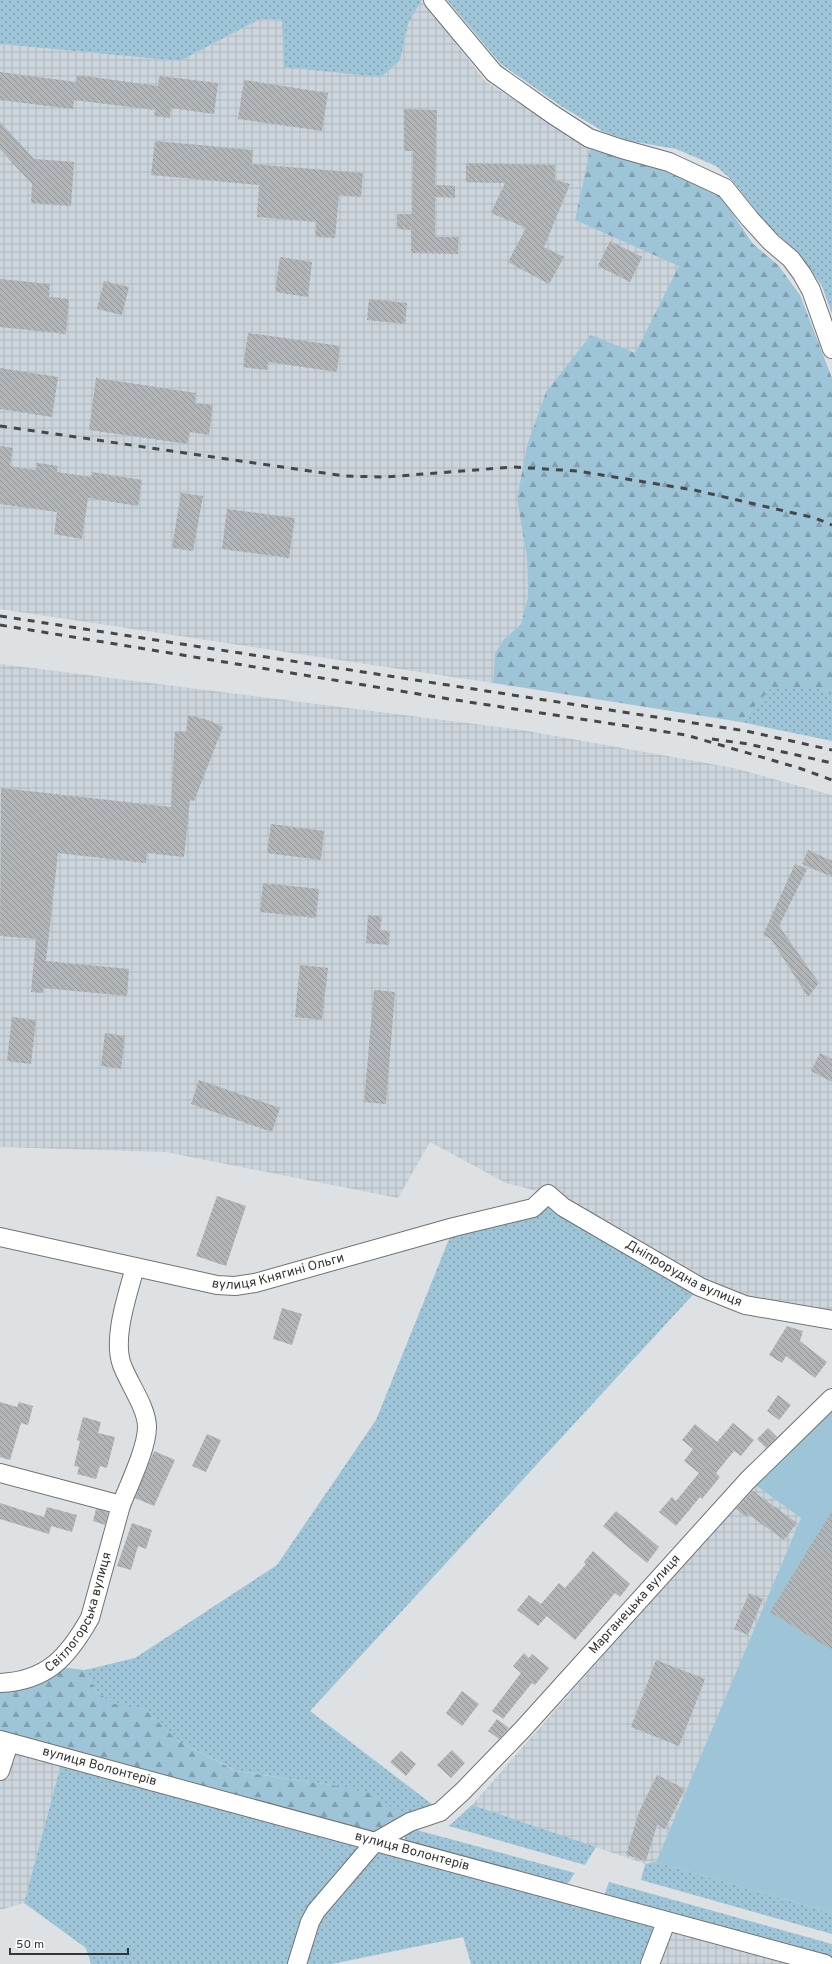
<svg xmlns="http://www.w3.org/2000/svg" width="832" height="1964" font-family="Overpass,sans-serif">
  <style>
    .industrial { fill: url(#industrial-grid) }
    .green { fill: url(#green-dots) }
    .forest { fill: url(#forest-firs) }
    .pitch { fill: #9dc4d7 }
    .building { fill: url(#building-back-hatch) }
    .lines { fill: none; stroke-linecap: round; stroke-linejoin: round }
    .minor-casing { stroke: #707375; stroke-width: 20 }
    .minor { stroke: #fff; stroke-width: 18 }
    .rail { stroke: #464749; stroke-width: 3; stroke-dasharray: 7 7; stroke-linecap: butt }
    .labels { text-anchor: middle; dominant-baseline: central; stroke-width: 3; stroke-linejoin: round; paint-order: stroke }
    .street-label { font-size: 13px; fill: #343536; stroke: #fff }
  </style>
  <defs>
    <pattern id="industrial-grid" width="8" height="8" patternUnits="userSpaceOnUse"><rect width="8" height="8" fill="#cbd5db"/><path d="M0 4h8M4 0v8" fill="none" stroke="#afb7bd"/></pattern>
    <pattern id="green-dots" width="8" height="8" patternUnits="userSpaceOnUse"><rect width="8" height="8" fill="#9dc4d7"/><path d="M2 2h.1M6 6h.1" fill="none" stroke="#81a0af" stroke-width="1.8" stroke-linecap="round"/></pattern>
    <pattern id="forest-firs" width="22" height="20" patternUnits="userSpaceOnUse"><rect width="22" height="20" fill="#9dc4d7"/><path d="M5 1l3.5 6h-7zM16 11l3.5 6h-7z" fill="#81a0af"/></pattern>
    <pattern id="building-back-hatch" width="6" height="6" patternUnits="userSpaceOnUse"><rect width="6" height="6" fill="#b2b5b7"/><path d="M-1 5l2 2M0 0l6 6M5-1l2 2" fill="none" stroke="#929496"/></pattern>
  </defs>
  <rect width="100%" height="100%" fill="#dee1e3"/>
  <!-- industrial -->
  <g class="industrial">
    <polygon points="422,0 485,81 590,149 575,220 680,265 635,353 517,499 527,558 528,597 521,624 503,640 495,654 493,683 0,609 0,44 180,61 260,19 282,20 400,60 410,16"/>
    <polygon points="0,664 522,730 734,768 832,795 832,1320 745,1305 548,1194 506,1183 430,1142 398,1198 165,1152 0,1147"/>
    <polygon points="754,1484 801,1518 656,1862 645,1864 472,1805"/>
    <polygon points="0,1740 63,1757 24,1903 0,1910"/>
    <polygon points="666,1922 799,1964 650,1964"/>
  </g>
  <!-- green -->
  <g class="green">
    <polygon points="0,0 422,0 409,21 400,60 381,77 284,67 282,20 260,19 180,61 0,44"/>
    <polygon points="447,0 832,0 832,314 822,286 800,255 765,222 733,181 716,166 676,149 630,141 604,132 561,106 501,64"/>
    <polygon points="772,687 816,687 832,694 832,741 741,722"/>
    <polygon points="548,1194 700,1287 310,1711 437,1808 410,1822 331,1785 237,1771 178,1741 145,1709 114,1705 96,1691 85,1670 135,1658 277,1565 376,1420 454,1227"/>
    <polygon points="63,1757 666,1922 650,1964 471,1964 463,1937 332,1964 91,1964 86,1948 24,1903"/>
    <polygon points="472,1805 596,1847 585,1865 449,1826"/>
    <polygon points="413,1829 575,1873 569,1882 563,1887 405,1842 405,1836"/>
    <polygon points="656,1862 832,1913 832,1934 641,1880 645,1864"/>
    <polygon points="609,1882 832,1944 832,1963 606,1898 605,1893"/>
  </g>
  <!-- forest -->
  <g class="forest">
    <polygon points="590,149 655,166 718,192 753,244 778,265 800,295 832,378 832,694 816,687 772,687 741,722 493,683 495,654 503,640 521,624 528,597 527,558 517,499 527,446 546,392 591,335 635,353 679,266 575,220"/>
    <polygon points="53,1666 85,1670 96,1691 114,1704 145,1709 178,1741 236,1771 331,1785 374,1794 410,1822 375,1842 0,1740 0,1683"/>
  </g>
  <!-- pitch -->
  <polygon class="pitch" points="832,1406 832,1913 656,1862 801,1518 754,1484"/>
  <!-- building -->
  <g class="building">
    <polygon points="0,72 76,82 77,75 158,86 159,76 218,83 214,114 171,108 170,118 154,116 155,110 74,100 73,109 0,100"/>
    <polygon points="244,80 328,93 322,131 238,119"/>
    <polygon points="404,109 437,110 435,185 455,186 455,198 435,197 435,237 459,237 458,254 411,253 411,230 397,229 397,214 412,214 413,151 404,151"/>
    <polygon points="0,122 34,159 74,162 71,206 31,203 32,184 0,149"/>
    <polygon points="155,141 253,150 252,164 363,173 361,197 339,195 335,238 315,237 316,222 257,217 259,185 151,175"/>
    <polygon points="466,163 555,165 555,180 570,184 544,247 564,257 549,284 508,262 526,228 491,213 505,183 466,182"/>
    <polygon points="610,241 642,257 630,282 598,266"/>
    <polygon points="280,257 312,262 308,297 275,292"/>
    <polygon points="0,279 50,284 49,297 69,299 66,334 0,327"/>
    <polygon points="104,281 129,287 122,315 97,309"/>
    <polygon points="369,299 407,303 405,324 367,320"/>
    <polygon points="248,333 340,346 337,372 268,362 267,370 243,367"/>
    <polygon points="0,368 58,377 52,417 0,409"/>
    <polygon points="96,378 196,393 195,403 213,405 209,435 190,432 188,444 89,430"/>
    <polygon points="0,446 13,448 10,466 36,470 37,463 58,466 57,472 91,477 92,472 142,480 138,506 88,498 82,539 54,534 57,512 0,504"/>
    <polygon points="181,493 203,496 193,551 172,548"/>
    <polygon points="227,509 295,518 289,558 222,549"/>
    <polygon points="188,715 208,720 223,727 194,801 190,800 184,857 147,853 146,863 58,853 46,961 129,969 127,996 43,988 43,993 31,992 36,939 0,936 1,788 171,807 175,731 186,732"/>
    <polygon points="271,824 324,831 321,860 267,853"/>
    <polygon points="808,850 832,861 832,877 802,864"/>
    <polygon points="795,864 807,869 779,926 819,983 808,997 771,939 763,935"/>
    <polygon points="263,883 319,889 316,918 260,912"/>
    <polygon points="368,915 382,916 380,930 390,931 389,945 366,943"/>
    <polygon points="300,965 328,968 322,1020 295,1017"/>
    <polygon points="374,990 395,992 386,1104 364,1102"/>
    <polygon points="12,1017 36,1020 31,1064 7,1061"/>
    <polygon points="105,1033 125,1036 121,1069 101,1066"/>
    <polygon points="820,1053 832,1059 832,1082 811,1071"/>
    <polygon points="199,1080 280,1108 272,1132 191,1104"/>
    <polygon points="217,1196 246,1206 226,1266 196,1256"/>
    <polygon points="282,1308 302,1314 292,1345 273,1339"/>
    <polygon points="787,1326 803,1331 800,1341 827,1362 815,1378 786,1356 782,1363 769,1355"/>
    <polygon points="778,1395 791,1405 779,1420 767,1411"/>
    <polygon points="0,1402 17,1407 19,1402 33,1406 28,1425 21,1423 10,1460 0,1457"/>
    <polygon points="83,1417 101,1422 98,1433 115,1437 107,1468 100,1466 96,1479 77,1474 79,1467 74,1466 80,1441 77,1440"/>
    <polygon points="733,1423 754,1440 741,1456 734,1451 716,1473 720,1477 702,1499 700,1497 676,1526 659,1512 672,1497 676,1501 699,1473 684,1461 693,1449 682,1440 695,1424 717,1442"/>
    <polygon points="768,1428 777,1437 766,1448 757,1439"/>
    <polygon points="207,1434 221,1440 206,1472 192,1466"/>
    <polygon points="154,1451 175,1460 154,1506 135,1498"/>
    <polygon points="753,1491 797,1523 784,1540 748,1514 746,1517 736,1509"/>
    <polygon points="0,1503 44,1517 47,1507 77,1515 72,1532 51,1526 49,1534 0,1519"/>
    <polygon points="96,1509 108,1512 105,1525 93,1521"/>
    <polygon points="616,1511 659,1547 647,1563 603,1526"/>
    <polygon points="832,1511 832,1650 770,1612"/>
    <polygon points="132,1523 152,1530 146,1549 138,1546 131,1570 117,1566"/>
    <polygon points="593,1551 630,1584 620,1597 615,1593 575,1640 547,1616 538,1626 517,1610 529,1595 541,1604 559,1583 565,1588 586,1564 584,1562"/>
    <polygon points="749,1593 763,1599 748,1635 734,1629"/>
    <polygon points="524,1653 529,1658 532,1654 549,1668 535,1685 532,1683 503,1719 492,1711 521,1673 513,1666"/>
    <polygon points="656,1660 705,1679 679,1746 631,1727"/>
    <polygon points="462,1691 479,1704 462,1726 446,1713"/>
    <polygon points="497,1719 509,1728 499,1739 488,1731"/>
    <polygon points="452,1750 465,1763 451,1778 437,1765"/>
    <polygon points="401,1751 416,1764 406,1776 390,1762"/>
    <polygon points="657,1775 685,1789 665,1829 657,1825 646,1861 626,1855 639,1812"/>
  </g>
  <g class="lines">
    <!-- minor casing -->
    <g class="minor-casing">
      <g id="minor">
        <polyline points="433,0 494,73 552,114 589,138 622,149 669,162 725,188 750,219 771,242 791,259 802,274 811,290 832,349"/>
        <path id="s1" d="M0 1237 217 1285 235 1286 255 1283 454 1227 533 1208 548 1194 563 1207 700 1287 745 1305 832 1320"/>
        <path d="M0 1473 121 1505C129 1485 147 1448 147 1427 147 1408 129 1384 122 1365 112 1338 128 1294 135 1267"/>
        <path id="s2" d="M0 1683C47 1681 68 1657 90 1618L121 1505"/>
        <path id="s3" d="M0 1740 825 1964"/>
        <polyline points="0,1771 9,1743"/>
        <path id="s4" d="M297 1964 310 1922 316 1911 375 1842 410 1822 440 1812 462 1792 522 1730 748 1480 832 1398"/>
        <polyline points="650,1964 666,1922"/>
      </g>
    </g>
    <!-- minor -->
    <use href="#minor" class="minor"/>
    <!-- rail -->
    <g class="rail">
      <polyline points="0,426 344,476 386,477 513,467 577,471 694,490 815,518 832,525"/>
      <polyline points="0,616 746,731 832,750"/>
      <polyline points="0,625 449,699 686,735 799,768 832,780"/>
      <polyline points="712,739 748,744 832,763"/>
    </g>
  </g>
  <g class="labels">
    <!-- street labels -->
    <g class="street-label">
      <text stroke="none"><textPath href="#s1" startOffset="285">вулиця Княгині Ольги</textPath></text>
      <text stroke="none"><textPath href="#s1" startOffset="727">Дніпрорудна вулиця</textPath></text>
      <text stroke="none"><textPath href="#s4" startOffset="504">Марганецька вулиця</textPath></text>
      <text stroke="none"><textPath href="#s2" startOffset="117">Світлогорська вулиця</textPath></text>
      <text stroke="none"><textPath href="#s3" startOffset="103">вулиця Волонтерів</textPath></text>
      <text stroke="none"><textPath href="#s3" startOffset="427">вулиця Волонтерів</textPath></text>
    </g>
  </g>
  <!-- scale -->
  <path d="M10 1948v6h118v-6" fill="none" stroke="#343536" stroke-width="2"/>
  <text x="16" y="1948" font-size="12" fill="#343536" stroke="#ffffff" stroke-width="3" paint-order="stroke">50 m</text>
</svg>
